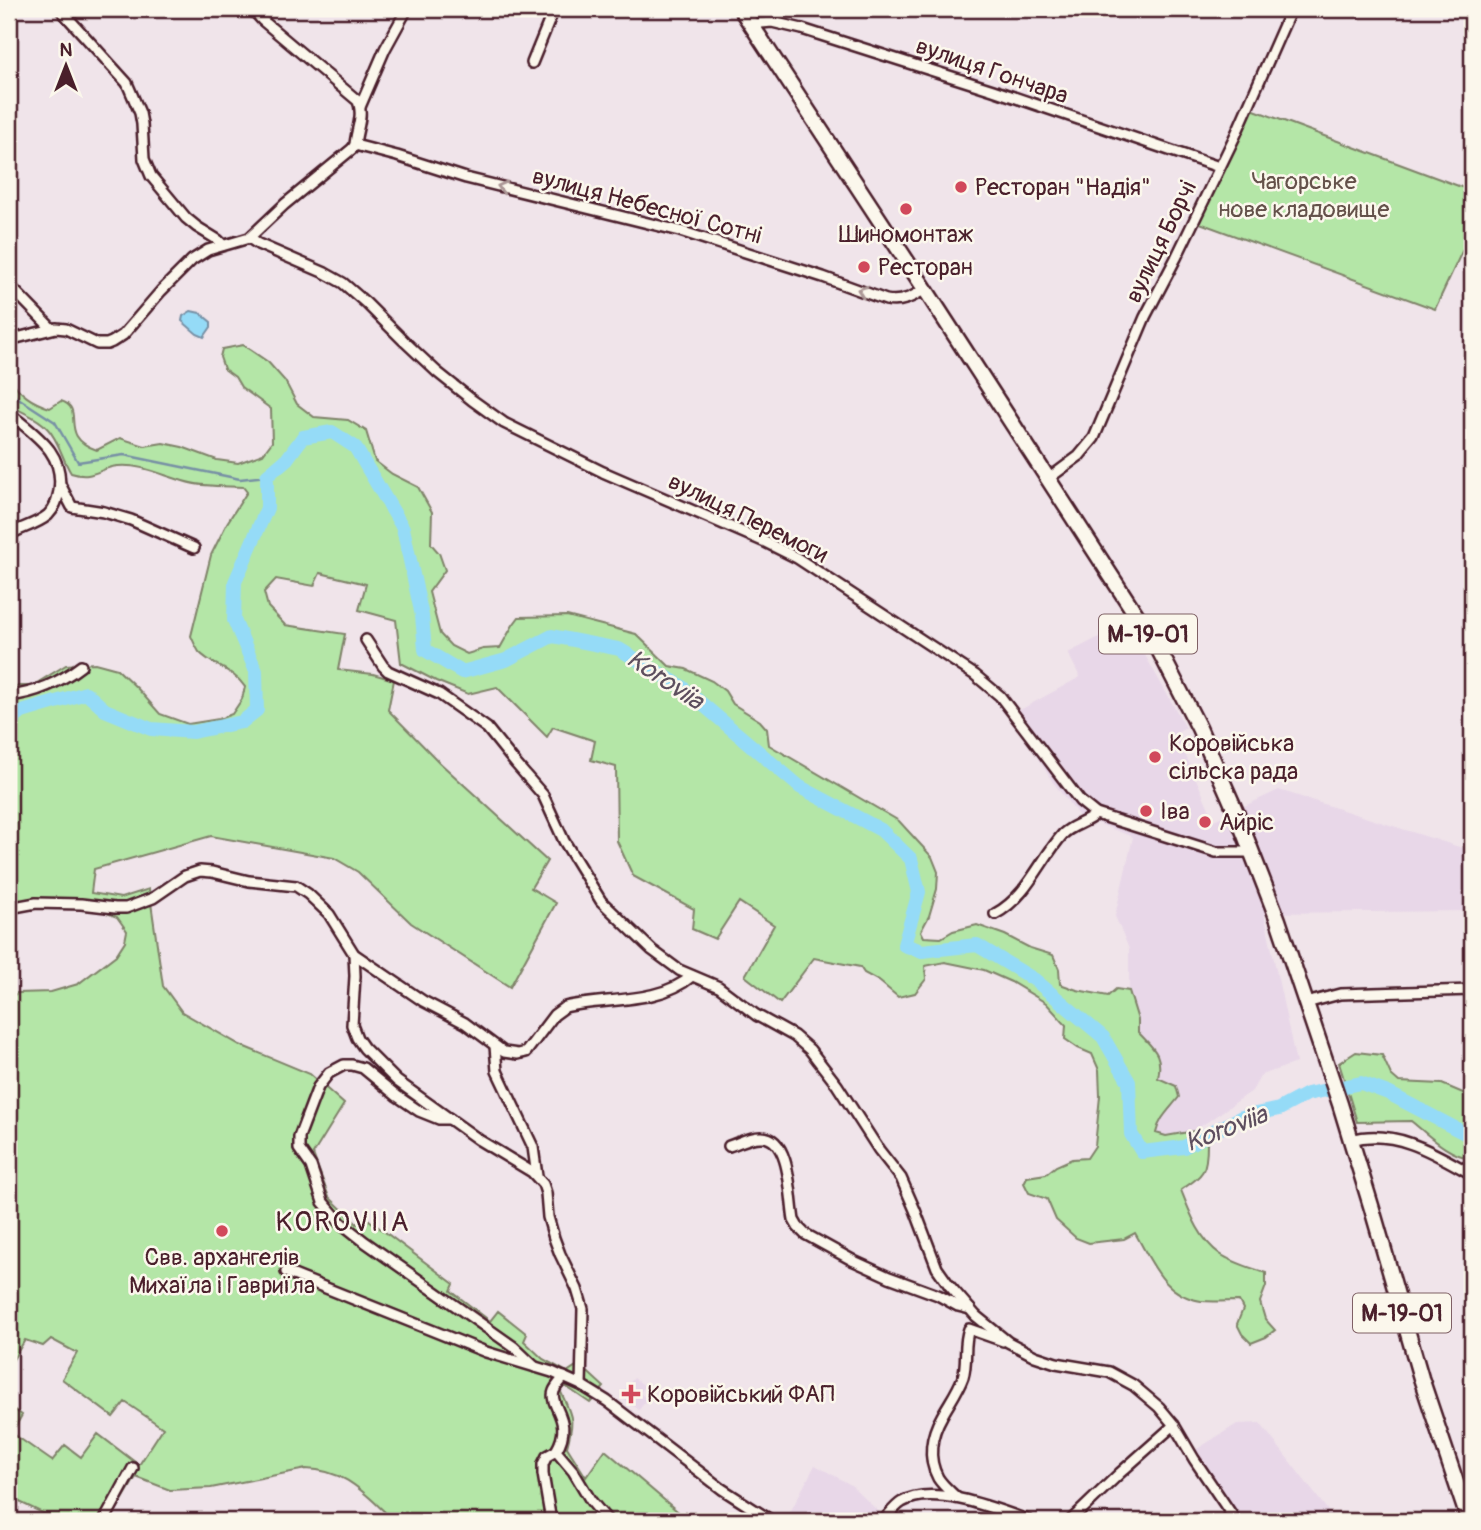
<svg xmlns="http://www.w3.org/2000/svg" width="1481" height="1530" font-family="Pangolin,sans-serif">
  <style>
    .built { fill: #e8d7e8 }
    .green { fill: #b4e6a7; stroke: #7f8269; stroke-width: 2 }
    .water { fill: #95dbf7; stroke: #7790a5; stroke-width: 2 }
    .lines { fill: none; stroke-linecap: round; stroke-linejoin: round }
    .stream { stroke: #7790a5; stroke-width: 2.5 }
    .river { stroke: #95dbf7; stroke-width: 14 }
    .street-casing { stroke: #4a1f2b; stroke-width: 14 }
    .primary-casing { stroke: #4a1f2b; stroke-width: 19 }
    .street { stroke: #fbf7ec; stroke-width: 9 }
    .primary { stroke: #fbf7ec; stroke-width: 14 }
    .oneway { stroke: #ab9695 }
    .poi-dot { fill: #d1495b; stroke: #fbf7ec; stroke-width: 2.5 }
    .labels { text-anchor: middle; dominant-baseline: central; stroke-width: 5; stroke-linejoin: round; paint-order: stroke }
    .shield { fill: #fbf7ec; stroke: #7f6065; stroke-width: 2 }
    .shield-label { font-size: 23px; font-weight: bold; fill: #4a1f2b }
    .street-label { font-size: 24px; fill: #4a1f2b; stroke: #fbf7ec }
    .park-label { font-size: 24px; fill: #64514a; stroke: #fbf7ec }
    .poi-label { font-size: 24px; fill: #4a1f2b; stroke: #fbf7ec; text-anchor: start }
    .water-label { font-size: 26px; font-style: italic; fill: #5d4e5e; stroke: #fbf7ec }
    .quarter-label { font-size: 28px; letter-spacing: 2px; fill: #4a1f2b; stroke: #fbf7ec }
  </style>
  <rect width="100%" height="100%" fill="#f0e4ea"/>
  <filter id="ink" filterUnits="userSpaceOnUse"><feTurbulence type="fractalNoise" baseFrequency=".0143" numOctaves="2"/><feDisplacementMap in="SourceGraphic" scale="14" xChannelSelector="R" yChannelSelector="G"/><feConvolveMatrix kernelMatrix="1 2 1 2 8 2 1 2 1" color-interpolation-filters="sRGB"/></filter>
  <g filter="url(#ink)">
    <!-- built -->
    <g class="built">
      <polygon points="1127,623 1186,728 1176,733 1214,820 1279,790 1472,851 1472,876 1468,876 1469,911 1264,913 1296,1063 1261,1075 1252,1091 1194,1131 1166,1136 1156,1133 1158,1122 1169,1111 1176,1086 1158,1078 1155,1050 1138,1032 1138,1020 1129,991 1129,949 1115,916 1133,837 1079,816 1052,781 1011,715 1080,677 1068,653"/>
      <polygon points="634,1378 645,1386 640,1393 647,1399 639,1410 620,1395"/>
      <polygon points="1260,1423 1336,1521 1239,1521 1194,1451 1237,1424"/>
      <polygon points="815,1465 851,1485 882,1515 876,1521 786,1520"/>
    </g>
    <!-- green -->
    <g class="green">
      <polygon points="1249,108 1472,191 1472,230 1435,309 1197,222"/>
      <path d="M243 345 268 362 285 381 297 404 314 417 348 420 366 431 375 461 392 474 418 487 432 512 431 544 439 553 445 570 429 592 440 634 451 646 467 654 483 649 500 648 513 625 519 617 567 616 636 634 669 666 686 669 712 681 725 691 733 704 760 721 767 729 769 745 899 821 932 857 938 872 937 889 929 916 921 931 924 937 941 938 953 931 977 925 1005 935 1030 948 1053 955 1059 969 1060 984 1077 990 1108 996 1116 989 1129 991 1138 1020V1032C1154 1049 1163 1054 1158 1078L1176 1086 1179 1097C1170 1109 1159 1118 1156 1133L1166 1136 1194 1131 1207 1144C1207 1172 1204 1174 1181 1190 1190 1213 1199 1239 1220 1254 1233 1263 1252 1268 1266 1273V1286L1260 1302 1265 1319 1275 1330 1266 1337 1251 1343 1242 1334 1237 1324 1243 1309 1239 1301C1227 1301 1213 1302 1201 1301 1163 1295 1152 1262 1135 1233L1124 1239 1089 1243 1076 1238 1056 1220 1047 1199 1029 1193 1024 1183 1027 1177 1046 1174 1056 1166 1072 1159 1087 1158 1095 1146 1100 1096 1099 1070 1092 1054 1078 1048 1065 1039 1066 1025 1046 1003 1011 982 984 970 945 962 925 966 926 979 915 993 898 997 879 981 864 973 860 967 814 958 780 1003 745 976 774 925 739 902 715 939 692 929 694 909 633 876 617 841 616 767 591 760 595 741 553 727 547 737 497 687 468 694 436 681 401 663 396 620 359 610 366 584 320 573 314 586 276 579 264 592 268 607 285 625 345 634 338 670 373 674 394 680 388 710 439 762 547 861 531 888 556 903 510 987 411 923 358 872 334 858 211 836 94 869 91 893 121 898 149 889 163 986 182 1012 240 1045 310 1074 344 1104 313 1154 329 1197 357 1224 365 1217 454 1284 451 1291 490 1321 498 1311 527 1334 524 1341 543 1359 567 1372 579 1364 604 1387 590 1403 565 1386 560 1390C572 1417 575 1417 567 1447L586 1477 605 1450 689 1521H395C366 1496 348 1470 306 1469L211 1488 170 1490 136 1477 110 1521H44L47 1515 9 1497V1406L22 1415 12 1433 52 1461 65 1445 81 1457 98 1434 139 1465 163 1428 125 1402 113 1417 62 1379 77 1353 51 1339 43 1346 25 1340 9 1366V999L17 993 51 992 78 984 116 955 125 941 127 931 117 917 90 906H51L9 912V686H32L66 665 95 663 117 669 138 689 160 714 188 724 219 719 232 714 242 699 245 687C233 669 212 666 199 652 196 647 193 641 191 636L211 555 227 523 247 492 243 487C224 486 201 487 183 481 162 475 141 464 118 466 98 468 94 480 71 473 62 459 59 440 47 428 37 416 21 413 9 404V377C20 394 31 402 50 408L61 401C87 409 56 436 97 450L120 438 145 446 163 443 182 447 217 460 238 463 263 454 272 442 271 409 241 387 235 377 224 369 220 357 222 349Z"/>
      <path d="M1356 1052 1382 1055 1391 1075 1399 1082 1442 1084 1463 1093 1472 1095V1158C1451 1158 1427 1134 1411 1121L1357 1122 1339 1063Z"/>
    </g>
    <!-- water -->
    <polygon class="water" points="191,311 200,313 211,322 211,327 204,337 197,334 182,321 183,316"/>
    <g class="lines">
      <!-- stream -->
      <polyline class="stream" points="9,392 55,422 78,462 124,455 240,479 267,476"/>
      <!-- river -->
      <polyline class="river" points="9,723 22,712 86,693 105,710 151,729 193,732 242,722 257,710 256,671 234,620 235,582 267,508 267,476 287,459 303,437 332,432 355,447 403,528 422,616 425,650 462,672 506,660 552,636 619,649 681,686 800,787 881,830 911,859 919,892 904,945 922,951 977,945 1035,980 1103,1037 1129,1082 1131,1134 1142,1152 1184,1147 1242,1117 1279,1109 1307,1094 1361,1083 1388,1093 1472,1137"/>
      <!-- street casing -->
      <g class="street-casing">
        <g id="street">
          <polyline points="60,9 127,83 140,113 142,124 144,159 151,176 186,218 197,227 218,240 223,245"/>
          <polyline points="1277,9 1290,12"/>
          <polyline points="751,24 772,22 802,29 993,90 1219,167"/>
          <polyline points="532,63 554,9"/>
          <polyline points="360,107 385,49 407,9"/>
          <path d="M355 145 397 156 466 178 680 231 823 277 886 300C901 303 913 297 925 289"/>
          <polyline points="249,238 258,244 325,273 343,283 366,303 404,341 437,372 472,400 504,423 603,472 763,541 797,558 975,675 1000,696 1080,801 1096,814 1216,852 1251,852"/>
          <polyline points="9,285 51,328"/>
          <path d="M9 340 56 328 66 329 97 344H107L112 342 123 335 161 291 192 260 208 250 249 238 285 204 352 149 355 145C356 130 364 116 358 101L262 20 252 9"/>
          <path d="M9 413C35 435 65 452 59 491 57 501 55 508 48 515 36 525 21 527 9 535"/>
          <polyline points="1048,479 1079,456 1094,438 1145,317 1176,258 1236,134 1291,9"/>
          <polyline points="60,484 72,507 104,512 131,520 194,548"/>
          <polyline points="366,640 383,666 388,671 439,694 487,728 516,764 543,795 564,841 601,901 652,950 679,970 719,987 756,1015 794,1036 810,1050 837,1085 879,1150 901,1178 915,1210 937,1268 949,1285 976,1316 1008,1342 1035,1356 1056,1363 1109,1372 1133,1385 1159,1407 1174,1425 1194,1459 1236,1521"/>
          <path d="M9 696C36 693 59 683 81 666"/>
          <path d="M9 908 36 903 81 904 115 908H126L153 898 185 876 200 871 212 872 249 881 296 886 308 894 329 914 354 954 423 1001 465 1023 504 1052 518 1054 526 1052 554 1015 565 1007C605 997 658 1005 692 976"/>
          <path d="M995 914C1027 897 1040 860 1063 834 1072 825 1086 823 1096 814"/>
          <polyline points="354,954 355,976 352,1025 357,1038 364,1048 397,1081 479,1140 532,1172 543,1184 546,1193 548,1217 554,1238 560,1254 577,1289 583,1309 581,1385"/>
          <polyline points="1306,1003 1340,994 1472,990"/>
          <polyline points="495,1046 497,1071 533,1147 537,1176"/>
          <polyline points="450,1119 439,1119 419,1111 397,1096 363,1068 352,1065 344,1065 329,1073 318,1087 299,1137 299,1149 311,1166 323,1202 341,1223 365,1242 514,1347 535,1367"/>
          <path d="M1351 1140C1393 1128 1433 1152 1468 1172L1472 1173"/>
          <path d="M729 1146C739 1143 751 1136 762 1137 791 1137 790 1199 794 1220L798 1227 805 1234 854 1261 889 1277 938 1295 958 1306 970 1309"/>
          <polyline points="286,1272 486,1352 552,1372 581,1385 607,1401 722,1489 772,1521"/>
          <path d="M564 1377C561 1381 556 1386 554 1391 548 1406 575 1420 556 1451L573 1471 591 1501 608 1521"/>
          <path d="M957 1498C951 1492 943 1486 938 1478 927 1458 931 1435 942 1416 949 1403 958 1391 963 1377 968 1361 963 1344 969 1329L1003 1341"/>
          <polyline points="104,1521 133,1468"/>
          <polyline points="551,1521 543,1474 543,1464 547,1456 556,1451"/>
          <path d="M883 1521C889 1515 895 1506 902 1502 933 1483 999 1510 1030 1521"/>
          <polyline points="1070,1521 1120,1473 1174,1425"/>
        </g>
      </g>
      <!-- primary casing -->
      <g class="primary-casing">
        <polyline id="primary" points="741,9 925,289 1159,650 1199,728 1236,812 1278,920 1340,1104 1372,1209 1421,1378 1469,1521"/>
      </g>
      <!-- street -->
      <use href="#street" class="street"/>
      <!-- primary -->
      <use href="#primary" class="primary"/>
    </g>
    <!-- one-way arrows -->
    <defs><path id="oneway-chevron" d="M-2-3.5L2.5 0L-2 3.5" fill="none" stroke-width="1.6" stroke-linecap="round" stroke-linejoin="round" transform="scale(1.75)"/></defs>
    <g class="oneway">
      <use href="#oneway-chevron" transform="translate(502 187) rotate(-166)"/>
      <use href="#oneway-chevron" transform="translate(862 291) rotate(-160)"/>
    </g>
  </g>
  <!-- markers -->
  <g class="poi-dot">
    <circle cx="961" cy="187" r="7"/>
    <circle cx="906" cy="209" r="7"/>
    <circle cx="864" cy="267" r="7"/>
    <circle cx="1155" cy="757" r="7"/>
    <circle cx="1146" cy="811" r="7"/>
    <circle cx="1205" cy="822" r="7"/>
    <circle cx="222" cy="1231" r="7"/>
    <path d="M627.5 1383.5h7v7h7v7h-7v7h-7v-7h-7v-7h7z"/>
  </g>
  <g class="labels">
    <!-- shield labels -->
    <g class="shield">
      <rect x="1099" y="614.5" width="98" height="39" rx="5"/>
      <rect x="1353" y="1293.5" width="98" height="39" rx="5"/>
    </g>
    <g class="shield-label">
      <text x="1148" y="634">М-19-01</text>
      <text x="1402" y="1313">М-19-01</text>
    </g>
    <!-- street labels -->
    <g class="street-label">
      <text transform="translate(992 71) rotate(19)">вулиця Гончара</text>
      <text transform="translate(647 206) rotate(15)">вулиця Небесної Сотні</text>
      <text transform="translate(1161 242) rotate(-64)">вулиця Борчі</text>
      <text transform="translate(748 518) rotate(26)">вулиця Перемоги</text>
    </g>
    <!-- park labels -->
    <g class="park-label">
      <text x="1304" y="181">Чагорське<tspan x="1304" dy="28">нове кладовище</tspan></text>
    </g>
    <!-- poi labels -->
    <g class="poi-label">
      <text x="975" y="187">Ресторан "Надія"</text>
      <text x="906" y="234" text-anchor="middle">Шиномонтаж</text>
      <text x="878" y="267">Ресторан</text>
      <text x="1169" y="743">Коровійська<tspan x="1169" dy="28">сільска рада</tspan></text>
      <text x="1160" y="811">Іва</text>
      <text x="1219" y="822">Айріс</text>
      <text x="222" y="1257" text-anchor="middle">Свв. архангелів<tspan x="222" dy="28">Михаїла і Гавриїла</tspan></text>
      <text x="647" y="1394">Коровійський ФАП</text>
    </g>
    <!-- water labels -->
    <g class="water-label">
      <text transform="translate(665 680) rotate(34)">Koroviia</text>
      <text transform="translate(1226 1129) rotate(-21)">Koroviia</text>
    </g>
    <!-- quarter labels -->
    <g class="quarter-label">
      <text x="343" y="1222">KOROVIIA</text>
    </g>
  </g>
  <!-- margin -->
  <rect width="1481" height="1530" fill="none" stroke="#fbf7ec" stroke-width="35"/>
  <rect x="18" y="18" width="1446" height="1495" fill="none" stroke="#4a1f2b" stroke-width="2.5" filter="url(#ink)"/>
  <!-- north arrow -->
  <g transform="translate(66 66)" stroke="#fbf7ec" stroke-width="5" paint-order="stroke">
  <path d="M0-5L12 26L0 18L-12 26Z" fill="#4a1f2b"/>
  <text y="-10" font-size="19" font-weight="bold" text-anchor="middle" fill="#4a1f2b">N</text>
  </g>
</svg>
